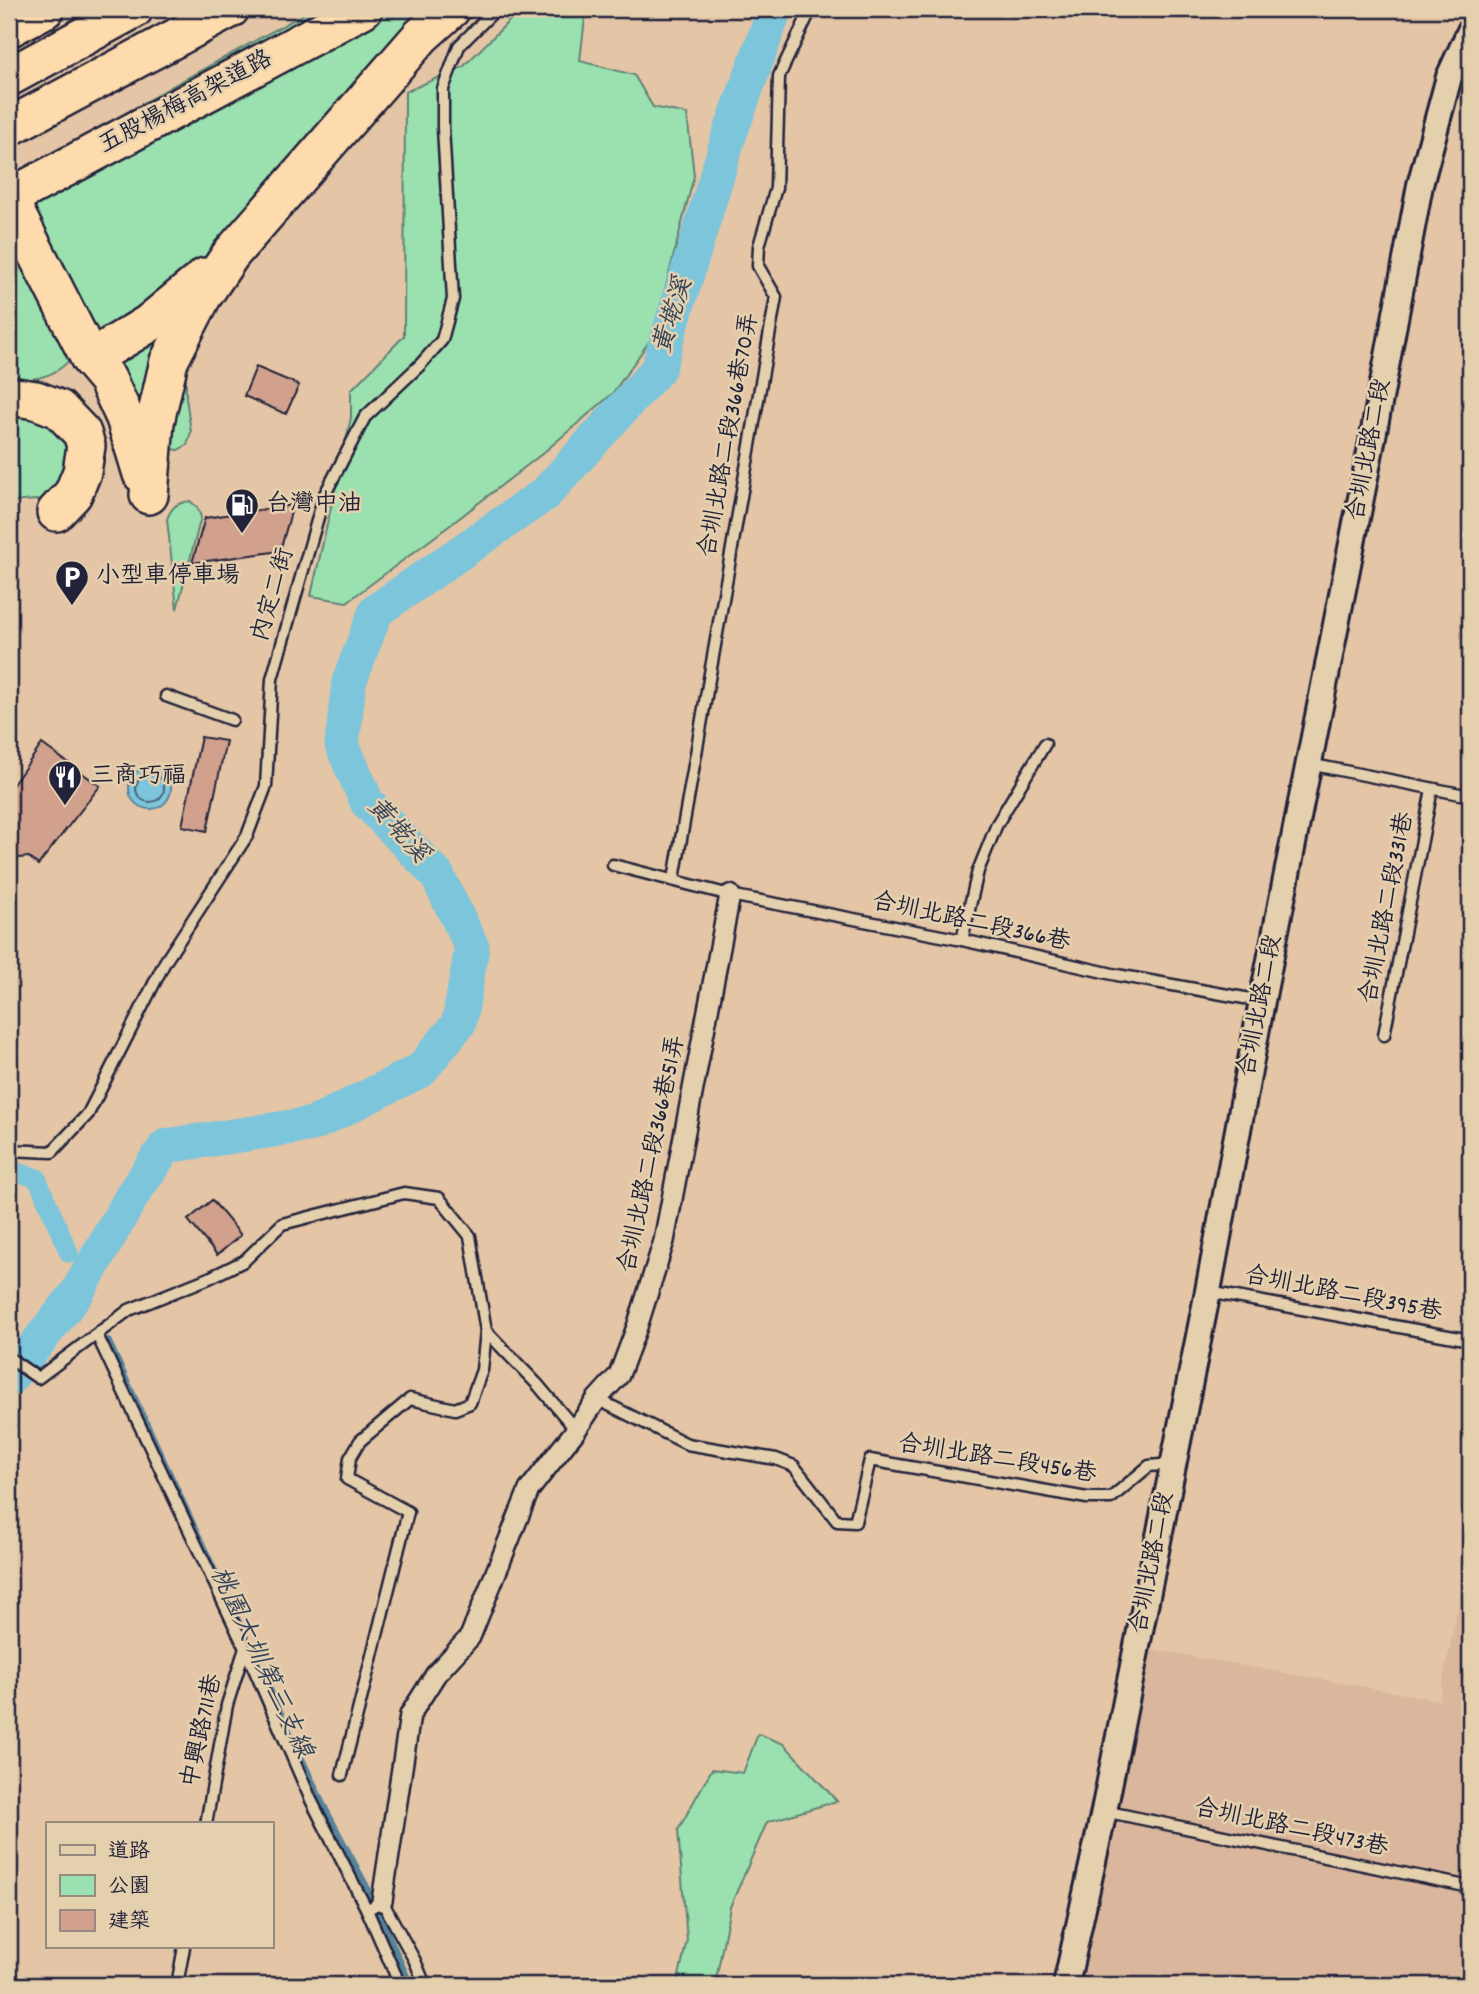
<svg xmlns="http://www.w3.org/2000/svg" width="1479" height="1994" font-family="Dekko,'LXGW WenKai TC',sans-serif">
  <style>
    .built { fill: #dab79c }
    .green { fill: #9be1af; stroke: #5e8275; stroke-width: 2 }
    .water { fill: #7bc5db; stroke: #57849b; stroke-width: 2 }
    .lines { fill: none; stroke-linecap: round; stroke-linejoin: round }
    .shore { stroke: #46637b; stroke-width: 2 }
    .stream { stroke: #57849b; stroke-width: 6 }
    .canal { stroke: #7bc5db; stroke-width: 19 }
    .river { stroke: #7bc5db; stroke-width: 35 }
    .building { fill: #d1a18d; stroke: #22223b; stroke-width: 2 }
    .service-casing { stroke: #22223b; stroke-width: 15 }
    .minor-casing { stroke: #22223b; stroke-width: 24 }
    .tertiary-casing { stroke: #22223b; stroke-width: 30 }
    .motorway-casing { stroke: #22223b; stroke-width: 42 }
    .service { stroke: #e5d0ae; stroke-width: 10 }
    .minor { stroke: #e5d0ae; stroke-width: 19 }
    .tertiary { stroke: #e5d0ae; stroke-width: 24 }
    .motorway { stroke: #fedbac; stroke-width: 37 }
    .labels { text-anchor: middle; dominant-baseline: central; stroke-width: 5; stroke-linejoin: round; paint-order: stroke }
    .street-label { font-size: 24px; fill: #22223b; stroke: #e5d0ae }
    .poi-label { font-size: 24px; fill: #22223b; stroke: #e5d0ae; text-anchor: start }
    .water-label { font-size: 26px; font-style: italic; fill: #34435b; stroke: #e5d0ae }
  </style>
  <rect width="100%" height="100%" fill="#e4c5a6"/>
  <filter id="ink" filterUnits="userSpaceOnUse"><feTurbulence type="fractalNoise" baseFrequency=".0143" numOctaves="2"/><feDisplacementMap in="SourceGraphic" scale="14" xChannelSelector="R" yChannelSelector="G"/><feConvolveMatrix kernelMatrix="1 2 1 2 8 2 1 2 1" color-interpolation-filters="sRGB"/></filter>
  <g filter="url(#ink)">
    <!-- built -->
    <polygon class="built" points="1470,1545 1470,1985 1079,1985 1139,1647 1439,1700"/>
    <!-- green -->
    <g class="green">
      <polygon points="313,9 439,9 166,299 136,325 95,334 14,179 174,85"/>
      <polygon points="521,9 586,9 580,61 634,75 653,107 687,114 694,176 653,336 612,394 543,453 449,526 347,602 311,596 351,418 351,390 404,336 405,92 463,67"/>
      <path d="M9 226 73 355C57 379 34 378 9 383Z"/>
      <polygon points="166,321 142,420 117,374 119,362"/>
      <polygon points="181,362 186,372 186,398 191,432 187,445 178,450 167,448"/>
      <polygon points="9,409 62,422 73,460 51,499 9,502"/>
      <path d="M190 501 197 507 201 517 177 609 167 519C172 506 177 503 190 501Z"/>
      <polygon points="758,1734 784,1744 837,1801 767,1822 730,1907 715,1985 677,1985 687,1940 678,1830 712,1769 743,1773"/>
    </g>
    <!-- water -->
    <circle class="water" cx="150" cy="788" r="21"/>
    <g class="lines">
      <!-- shore -->
      <circle class="shore" cx="150" cy="788" r="14"/>
      <!-- stream -->
      <polyline class="stream" points="108,1340 323,1804 366,1885 411,1985"/>
      <!-- canal -->
      <polyline class="canal" points="9,1170 37,1178 69,1253"/>
      <!-- river -->
      <polyline class="river" points="9,1379 77,1293 133,1194 166,1146 313,1124 421,1070 459,1023 472,947 437,875 367,802 342,745 349,682 376,611 545,494 658,369 728,139 775,9"/>
    </g>
    <!-- building -->
    <g class="building">
      <polygon points="256,367 299,385 286,414 244,396"/>
      <polygon points="293,505 280,551 192,563 205,518"/>
      <polygon points="201,737 226,741 207,831 182,826"/>
      <polygon points="42,744 100,786 38,865 29,857 9,859 9,790"/>
      <polygon points="212,1200 241,1235 217,1255 188,1220"/>
    </g>
    <g class="lines">
      <!-- service casing -->
      <g class="service-casing">
        <g id="service">
          <polyline points="166,696 232,720"/>
          <polyline points="1309,764 1470,796"/>
          <polyline points="613,865 730,895 962,940 1117,975 1261,1001"/>
          <polyline points="674,879 776,297 758,266 759,246 776,188 779,76 811,9"/>
          <polyline points="962,940 978,871 997,824 1045,744"/>
          <polyline points="1384,1035 1432,789"/>
          <polyline points="9,1150 52,1152 88,1114 165,962 247,836 266,786 272,679 324,496 365,417 420,365 442,340 453,299 443,128 443,89 459,46 496,9"/>
          <polyline points="1209,1292 1470,1340"/>
          <polyline points="97,1335 245,1648 311,1800 367,1910 400,1985"/>
          <polyline points="9,1358 38,1378 129,1310 209,1278 244,1261 282,1224 404,1193 439,1198 470,1236 486,1331 538,1385 576,1430"/>
          <polyline points="597,1399 687,1444 776,1459 794,1466 837,1521 855,1522 870,1460 1087,1498 1111,1498 1149,1466 1172,1464"/>
          <polyline points="342,1775 408,1512 347,1479 350,1458 360,1441 410,1399 455,1409 470,1403 482,1370 486,1331"/>
          <polyline points="1104,1811 1470,1887"/>
          <polyline points="206,1824 227,1705 245,1648"/>
          <polyline points="367,1910 382,1901 415,1961 425,1985"/>
          <polyline points="177,1985 184,1947"/>
        </g>
      </g>
      <!-- minor casing -->
      <g class="minor-casing">
        <polyline id="minor" points="382,1901 410,1715 436,1674 470,1637 529,1490 576,1430 597,1399 619,1375 637,1327 664,1241 730,895"/>
      </g>
      <!-- tertiary casing -->
      <g class="tertiary-casing">
        <polyline id="tertiary" points="1066,1985 1104,1811 1208,1291 1262,1001 1371,447 1420,185 1449,77 1470,31"/>
      </g>
      <!-- motorway casing -->
      <g class="motorway-casing">
        <g id="motorway">
          <polyline points="9,28 45,9"/>
          <polyline points="9,77 134,9"/>
          <polyline points="9,127 230,9"/>
          <polyline points="9,198 363,9"/>
          <polyline points="9,200 90,359 107,379 125,418 142,474"/>
          <polyline points="90,359 148,324 205,277"/>
          <polyline points="9,396 36,400 59,409 82,433 86,446 82,472 73,494 56,512"/>
          <polyline points="149,495 155,422 169,361 202,297 231,254 421,36 451,9"/>
        </g>
      </g>
      <!-- service -->
      <use href="#service" class="service"/>
      <!-- minor -->
      <use href="#minor" class="minor"/>
      <!-- tertiary -->
      <use href="#tertiary" class="tertiary"/>
      <!-- motorway -->
      <use href="#motorway" class="motorway"/>
    </g>
  </g>
  <!-- icons -->
  <defs>
    <g id="fuel-pin" transform="scale(1.75)"><path d="M0 17L-7.5 6A9.5 9.5 0 1 1 7.5 6Z" fill="#22223b" stroke="#e5d0ae"/><path d="M-5.5-6h7V0h2V4h1.3V-2.5L3-4.5l.8-.8L6-3V5H2.5V1h-1V6h-7ZM-4.2-4.7v3.2H.2V-4.7Z" fill="#fff"/></g>
    <g id="parking-pin" transform="scale(1.75)"><path d="M0 17L-7.5 6A9.5 9.5 0 1 1 7.5 6Z" fill="#22223b" stroke="#e5d0ae"/><path d="M-3.5-5.5H1a3.5 3.5 0 0 1 0 7H-1V5.5H-3.5ZM-1-3.4V-.6H.8a1.4 1.4 0 0 0 0-2.8Z" fill="#fff"/></g>
    <g id="restaurant-pin" transform="scale(1.75)"><path d="M0 17L-7.5 6A9.5 9.5 0 1 1 7.5 6Z" fill="#22223b" stroke="#e5d0ae"/><path d="M-5-6h1v4h1v-4h1v4h1v-4h1v5L-1.5 .5V6h-2V.5L-5-1ZM5-6V6H3V1.5H1.5Q1.5-4 5-6Z" fill="#fff"/></g>
  </defs>
  <g fill-rule="evenodd">
    <use href="#fuel-pin" x="242" y="505"/>
    <use href="#parking-pin" x="72" y="577"/>
    <use href="#restaurant-pin" x="65" y="777"/>
  </g>
  <g class="labels">
    <!-- street labels -->
    <g class="street-label">
      <text transform="translate(186 103) rotate(-28)">五股楊梅高架道路</text>
      <text transform="translate(730 435) rotate(-80)">合圳北路二段366巷70弄</text>
      <text transform="translate(1370 450) rotate(-79)">合圳北路二段</text>
      <text transform="translate(274 595) rotate(-74)">內定二街</text>
      <text transform="translate(1388 908) rotate(-79)">合圳北路二段331巷</text>
      <text transform="translate(971 923) rotate(12)">合圳北路二段366巷</text>
      <text transform="translate(1261 1006) rotate(-79)">合圳北路二段</text>
      <text transform="translate(653 1154) rotate(-78)">合圳北路二段366巷51弄</text>
      <text transform="translate(1343 1295) rotate(11)">合圳北路二段395巷</text>
      <text transform="translate(997 1460) rotate(9)">合圳北路二段456巷</text>
      <text transform="translate(1153 1563) rotate(-79)">合圳北路二段</text>
      <text transform="translate(203 1731) rotate(-78)">中興路711巷</text>
      <text transform="translate(1291 1829) rotate(12)">合圳北路二段473巷</text>
    </g>
    <!-- poi labels -->
    <g class="poi-label">
      <text x="266" y="505">台灣中油</text>
      <text x="96" y="577">小型車停車場</text>
      <text x="90" y="777">三商巧福</text>
    </g>
    <!-- water labels -->
    <g class="water-label">
      <text transform="translate(674 316) rotate(-73)">黃墘溪</text>
      <text transform="translate(397 831) rotate(48)">黃墘溪</text>
      <text transform="translate(260 1663) rotate(65)">桃園大圳第三支線</text>
    </g>
  </g>
  <!-- margin -->
  <rect width="1479" height="1994" fill="none" stroke="#e5d0ae" stroke-width="35"/>
  <rect x="18" y="18" width="1444" height="1959" fill="none" stroke="#22223b" stroke-width="2.5" filter="url(#ink)"/>
  <!-- legend -->
  <rect x="46" y="1822" width="228" height="126" fill="#e5d0ae" stroke="#978a80" stroke-width="2"/>
  <rect x="60" y="1845" width="35" height="10" fill="#e5d0ae" stroke="#978a80" stroke-width="2"/>
  <text x="108" y="1857" font-size="21" fill="#22223b">道路</text>
  <rect x="60" y="1875" width="35" height="21" fill="#9be1af" stroke="#978a80" stroke-width="2"/>
  <text x="108" y="1892" font-size="21" fill="#22223b">公園</text>
  <rect x="60" y="1910" width="35" height="21" fill="#d1a18d" stroke="#978a80" stroke-width="2"/>
  <text x="108" y="1927" font-size="21" fill="#22223b">建築</text>
</svg>
